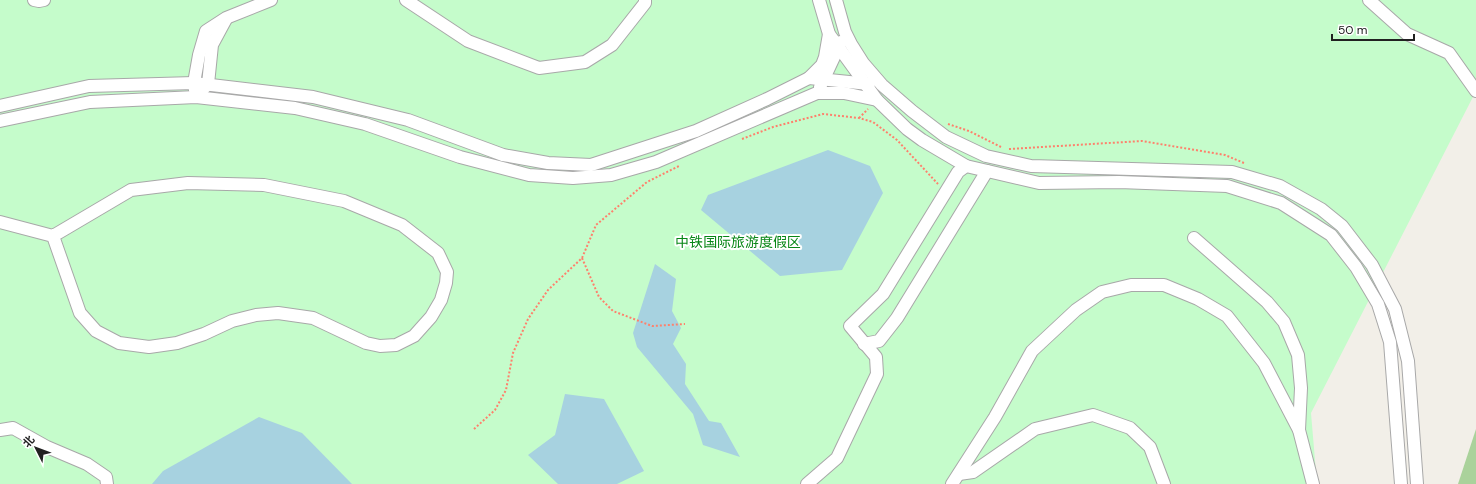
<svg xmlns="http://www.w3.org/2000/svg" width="1476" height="484" font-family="'DM Sans','Noto Sans SC',sans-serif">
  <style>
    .forest { fill: #aad29b }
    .park { fill: #c5fccb }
    .water { fill: #a7d2e0 }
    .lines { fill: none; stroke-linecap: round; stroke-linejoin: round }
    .minor-casing { stroke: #a8a8a8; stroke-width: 14 }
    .path { stroke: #fe806c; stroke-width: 2; stroke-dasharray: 2 2; stroke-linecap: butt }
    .minor { stroke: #fff; stroke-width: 12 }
    .labels { text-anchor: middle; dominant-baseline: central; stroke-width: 4; stroke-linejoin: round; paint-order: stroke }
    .park-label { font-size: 14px; fill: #088717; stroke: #fff }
  </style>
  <rect width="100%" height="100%" fill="#f2efe8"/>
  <!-- forest -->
  <polygon class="forest" points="1476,429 1476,484 1458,484"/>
  <!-- park -->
  <polygon class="park" points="0,0 1476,0 1476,91 1311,413 1317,484 0,484"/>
  <!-- water -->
  <g class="water">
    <polygon points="828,150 870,166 883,193 842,270 780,276 701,210 708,195"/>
    <polygon points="655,264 676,279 672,311 681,328 673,344 686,364 685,384 709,421 721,423 740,457 703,445 693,414 637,347 633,333"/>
    <polygon points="565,394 604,399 644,471 617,484 558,484 528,455 555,435"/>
    <polygon points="259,417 302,433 352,484 152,484 163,471"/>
  </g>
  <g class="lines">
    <!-- minor casing -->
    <g class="minor-casing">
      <g id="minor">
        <polyline points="34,0 39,1 44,0"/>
        <polyline points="406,0 468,41 539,68 585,62 612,45 645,3 645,0"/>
        <polyline points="819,0 829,34 877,100 907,129 922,140 966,166 1039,183 1119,182 1227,186 1281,203 1331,235 1356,267 1378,304 1390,342 1401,484"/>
        <polyline points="836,0 845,32 851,44 863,63 882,85 912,111 946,137 986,156 1031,166 1232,172 1280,186 1321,209 1342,226 1372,265 1395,309 1408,361 1417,484"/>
        <polyline points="1369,0 1407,34 1449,53 1476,91"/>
        <polyline points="809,78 869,84"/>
        <polyline points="820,87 841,42"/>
        <polyline points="203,89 208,84 212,45 226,19"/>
        <polyline points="195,90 194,83 199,55 206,31 226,18 271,0"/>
        <polyline points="0,106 89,86 194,83 313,97 408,120 503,155 548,163 591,165 696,131 767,99 809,78 822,65 825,57 829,34"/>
        <polyline points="0,121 90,102 196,97 295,108 365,124 460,157 529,175 573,178 611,175 656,162 817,93 844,93 877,100"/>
        <polyline points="0,222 53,236 131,190 188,183 264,185 344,201 402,225 438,253 447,272 446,283 441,300 431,317 414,336 396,345 380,346 366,343 313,318 278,313 256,315 232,321 204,334 177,343 149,347 119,343 96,331 80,313 53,236"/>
        <polyline points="1194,238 1267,302 1284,322 1298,355 1301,388 1299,430"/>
        <polyline points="864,344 879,341 897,318 987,171"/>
        <polyline points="0,430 13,428 47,447 87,464 106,477 107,484"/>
        <polyline points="959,474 973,472 1035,429 1093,415 1130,428 1150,447 1164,484"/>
        <polyline points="807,484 837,458 877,374 876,357 850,326 883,294 958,172 966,166"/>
        <polyline points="952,484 995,417 1032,351 1076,310 1102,292 1131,285 1164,285 1198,299 1227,316 1264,363 1299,430 1313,484"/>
      </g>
    </g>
    <!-- path -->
    <g class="path">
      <polyline points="859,118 868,109"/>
      <polyline points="948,124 969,131 1001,147"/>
      <polyline points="742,139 773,127 823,114 859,118 873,122 897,140 938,184"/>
      <polyline points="1009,149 1142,141 1225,155 1244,163"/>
      <polyline points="582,258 599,297 613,311 652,326 685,324"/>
      <polyline points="474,429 495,410 506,390 513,353 528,319 548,290 582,258 596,225 647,182 679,166"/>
    </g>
    <!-- minor -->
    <use href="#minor" class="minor"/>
  </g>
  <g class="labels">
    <!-- park labels -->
    <g class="park-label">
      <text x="738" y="242">中铁国际旅游度假区</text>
    </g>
  </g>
  <!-- north arrow -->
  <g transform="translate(36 448) rotate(312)" stroke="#ffffff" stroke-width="3" paint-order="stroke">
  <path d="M0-3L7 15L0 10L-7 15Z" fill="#212121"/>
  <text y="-6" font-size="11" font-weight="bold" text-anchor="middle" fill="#212121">北</text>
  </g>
  <!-- scale -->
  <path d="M1332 34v6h82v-6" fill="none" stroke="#212121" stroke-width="2"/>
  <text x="1338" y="34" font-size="12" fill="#212121" stroke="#ffffff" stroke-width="3" paint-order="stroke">50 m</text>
</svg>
